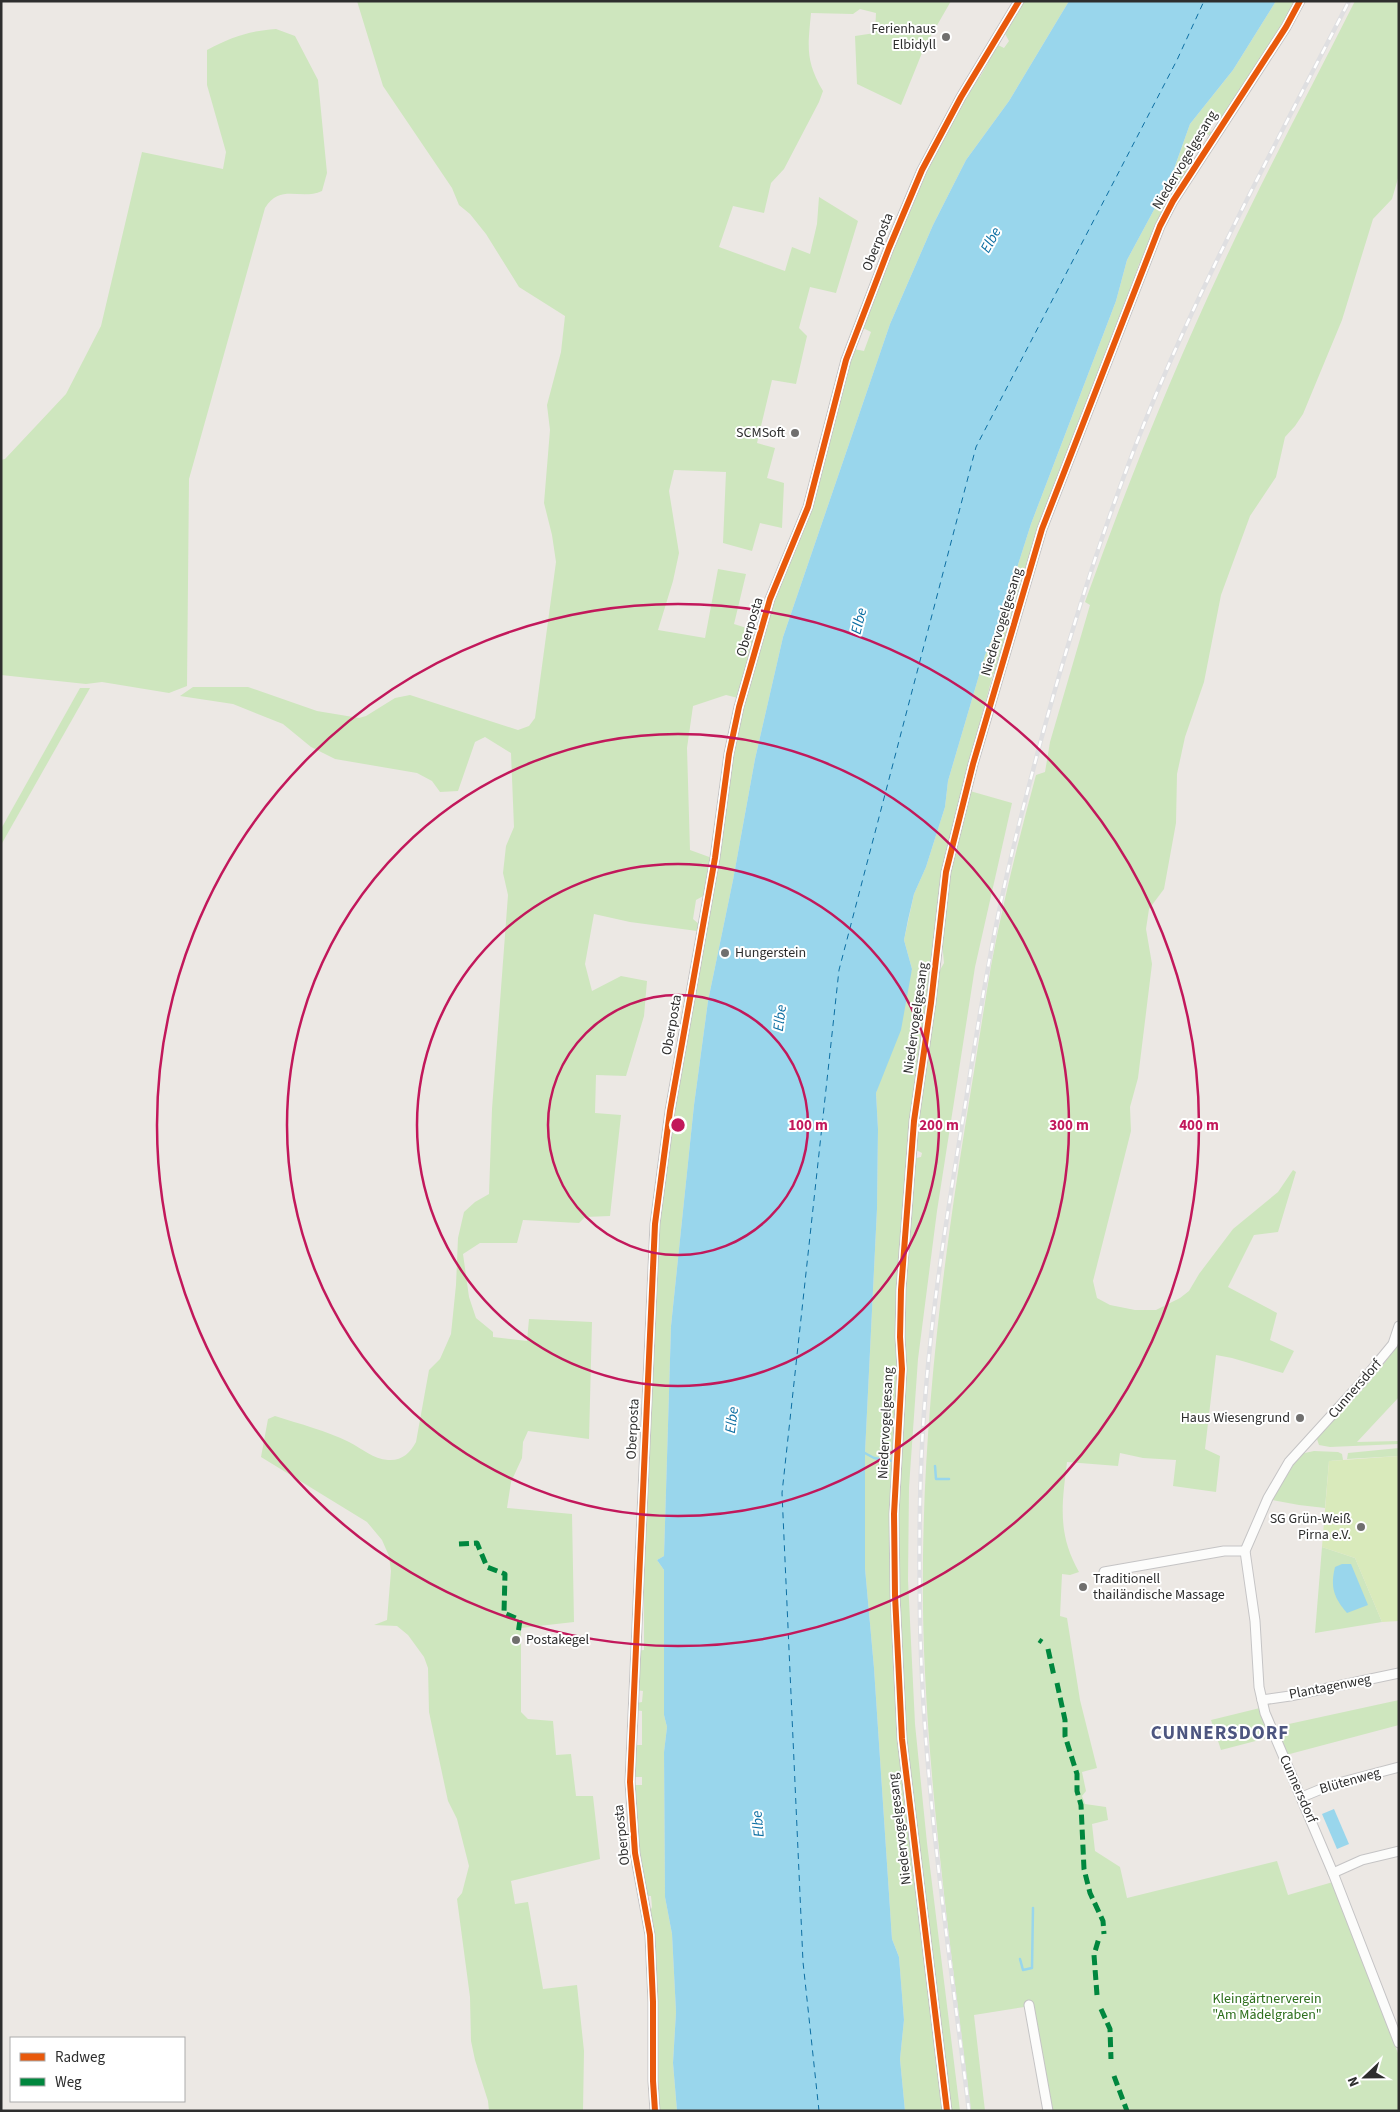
<svg xmlns="http://www.w3.org/2000/svg" width="1400" height="2112" font-family="'Source Sans 3',sans-serif">
  <style>
    .green { fill: #cee6be }
    .pitch { fill: #d9eabb }
    .water { fill: #99d6ec }
    .lines { fill: none; stroke-linecap: round; stroke-linejoin: round }
    .stream { stroke: #99d6ec; stroke-width: 2.5 }
    .ferry { stroke: #0d6fa3; stroke-width: 1; stroke-dasharray: 6 5; stroke-linecap: butt }
    .minor-casing { stroke: #c5c4c5; stroke-width: 11 }
    .minor { stroke: #fcfcfb; stroke-width: 9 }
    .rail-casing { stroke: #dfdfe1; stroke-width: 4.5 }
    .rail { stroke: #fff; stroke-width: 2.5; stroke-dasharray: 8; stroke-linecap: butt }
    .quiet { stroke: #00873e; stroke-width: 5; stroke-dasharray: 10 5; stroke-linecap: butt }
    .cycleway-casing { stroke: #fff; stroke-width: 9 }
    .cycleway { stroke: #e8590c; stroke-width: 6 }
    .ring { fill: none; stroke: #c2185b; stroke-width: 2.5 }
    .poi-dot { fill: #706f6e; stroke: #fff; stroke-width: 2 }
    .labels { text-anchor: middle; dominant-baseline: central; stroke-width: 4; stroke-linejoin: round; paint-order: stroke }
    .poi-label { font-size: 14px; fill: #2e2e2e; stroke: #fff; text-anchor: end }
    .street-label { font-size: 14px; fill: #2e2e2e; stroke: #fff }
    .park-label { font-size: 14px; fill: #2c6e1b; stroke: #fff }
    .water-label { font-size: 15px; font-style: italic; fill: #0d6fa3; stroke: #fff }
    .district-label { font-size: 19px; font-weight: bold; letter-spacing: 1px; fill: #4d5680; stroke: #fff }
    .centre { fill: #c2185b; stroke: #fff; stroke-width: 2.5 }
    .ring-label { font-size: 15px; text-anchor: middle; font-weight: bold; fill: #c2185b; stroke: #fff; stroke-width: 4; stroke-linejoin: round; paint-order: stroke }
  </style>
  <rect width="100%" height="100%" fill="#ece8e4"/>
  <!-- green -->
  <g class="green">
    <path d="M357 1H951L924 48 901 105 857 84 855 36 875 33 876 13 860 9 853 14 811 13C808 47 805 60 823 91L819 102 784 169 771 183 764 213 733 206 719 247 785 271 792 247 810 254 817 224 819 197 858 221 836 293 810 287 799 328 807 336 796 384 772 380 757 443 775 448 767 478 784 483 782 528 760 523 752 551 723 543 726 472 674 470 669 491 679 553 673 581 658 630 705 638 718 569 746 574 734 624 759 632 738 698 726 695 693 706 687 748 690 850 712 858 705 895 696 900 693 919 700 925 697 931 630 922 594 914 585 964 592 991 621 976 647 981 644 1016 626 1076 596 1075 595 1113 621 1115 610 1216 585 1217 579 1223 523 1220 517 1243H480L463 1254 469 1297 476 1318 493 1332V1337L527 1341 529 1319 592 1322 589 1439 528 1431 523 1442 522 1458 511 1482 507 1508 572 1514 574 1622 521 1628V1712L528 1719 553 1721 556 1755 571 1754 576 1796H593L600 1859 511 1881 515 1904 528 1902 543 1989 577 1985 584 2051 583 2111H489L488 2101 475 2060 471 2041 470 1997 457 1899 462 1893 469 1866 457 1819 448 1801 429 1712 428 1668 424 1657 408 1635 397 1626 374 1625 387 1620 391 1571 389 1556 382 1540 367 1522 261 1457 268 1419 275 1416C300 1424 327 1431 349 1442 363 1449 373 1459 388 1460 402 1461 410 1453 416 1442L429 1370 440 1359 451 1334 456 1285 458 1238 464 1212 475 1202 489 1194 492 1109 508 895 503 873 506 846 514 827 511 753 485 737 475 742 458 791 440 792 432 781 417 773 335 759 311 747 283 724 233 704 180 696 193 687H248L317 711 359 718 366 716 395 698 410 695 518 730 529 726 535 718 556 562 552 535 544 503 550 430 547 405 561 352 565 316 519 287 486 234 470 214 459 205 452 188 383 86Z"/>
    <polygon points="1023,1 1069,1 1009,101 966,160 933,225 890,324 783,637 755,759 733,880 708,1001 694,1105 671,1326 664,1556 657,1560 664,1570 664,1715 667,1727 664,1752 665,1897 672,1934 676,2012 673,2063 677,2111 658,2111 650,1911 652,1907 651,1896 647,1896 638,1852 633,1785 642,1785 642,1777 634,1777 635,1745 642,1745 642,1711 635,1710 636,1703 642,1702 643,1691 636,1690 636,1651 644,1650 644,1591 642,1590 655,1268 661,1193 732,757 742,708 773,600 809,509 824,463 838,399 854,349 864,351 871,332 861,327 924,172 977,76 980,77 988,63 986,60 996,44 1004,48 1009,41 1004,32"/>
    <polygon points="1276,1 1296,1 1283,26 1220,121 1214,119 1207,128 1212,133 1210,136 1206,133 1193,153 1186,172 1187,174 1153,230 1155,231 1143,260 1139,264 1129,295 1073,439 997,672 993,674 976,737 935,948 909,1134 897,1290 898,1370 892,1597 896,1702 943,2111 905,2111 900,2059 904,2020 899,1957 892,1939 874,1668 865,1568 865,1453 877,1209 878,1129 876,1093 912,969 904,940 914,894 926,867 945,807 948,781 985,655 1000,621 1031,524 1116,301 1127,260 1170,180 1190,124 1233,70"/>
    <path d="M1355 1H1399V175L1392 199 1373 219 1342 320 1303 414 1295 426 1285 437 1276 477 1250 516 1221 595 1204 682 1185 737 1177 774 1176 823 1164 889 1149 909 1146 929 1152 964 1138 1078 1130 1107 1131 1131 1093 1281 1097 1298 1110 1305 1135 1310H1156L1180 1298 1189 1291 1199 1274 1233 1229 1278 1192 1293 1170 1296 1172 1278 1232 1254 1235 1228 1287 1277 1313 1270 1340 1294 1351 1283 1373 1232 1358 1216 1355 1205 1449 1220 1456 1216 1492 1173 1486 1176 1460 1143 1458 1120 1453 1118 1466 1067 1462C1062 1504 1057 1533 1079 1572L1070 1575 1062 1574 1060 1616 1067 1618 1080 1700 1097 1768 1082 1772 1086 1791 1082 1796 1085 1804 1106 1807 1108 1820 1092 1824 1095 1851 1120 1867 1127 1898 1277 1861 1288 1895 1333 1882 1399 2056V2111H1051L1031 2006 974 2015 985 2111H971C953 1966 932 1819 925 1673 916 1489 936 1308 965 1127 974 1073 982 1019 991 966 1003 902 1019 838 1036 775L1045 772 1050 742 1090 605 1085 602C1126 487 1172 373 1224 262 1265 174 1311 88 1355 1Z"/>
    <path d="M276 29 295 36 318 80 327 173 322 191C300 201 281 183 265 208L189 479 187 686 169 693 102 682 86 684 1 675V460L5 459 66 394 101 326 142 152 223 169 226 152 207 85V50C232 37 248 31 276 29Z"/>
    <polygon points="80,688 90,688 1,845 1,829"/>
    <polygon points="970,791 1012,803 975,967 937,1211 918,1359 909,1487 908,1580 915,1724 927,1843 960,2111 949,2111 905,1738 898,1595 897,1516 903,1335 915,1164 916,1158 921,1157 922,1153 916,1150 914,1145 916,1121 940,970 944,963 942,942 949,871"/>
    <path d="M1399 1336V1397L1357 1442 1399 1441V1444L1330 1447 1319 1445 1317 1439 1320 1432C1343 1408 1390 1367 1399 1336Z"/>
    <polygon points="1399,1448 1399,1456 1347,1459 1348,1453"/>
    <polygon points="1314,1451 1338,1452 1342,1454 1343,1460 1329,1461 1325,1508 1299,1505 1272,1500 1300,1454"/>
    <polygon points="1322,1547 1355,1558 1382,1622 1315,1633"/>
    <polygon points="1399,1700 1399,1725 1286,1755 1275,1727"/>
    <polygon points="1260,1708 1271,1737 1221,1750 1211,1720"/>
  </g>
  <!-- pitch -->
  <polygon class="pitch" points="1399,1456 1399,1621 1382,1622 1355,1558 1322,1547 1329,1461"/>
  <!-- water -->
  <g class="water">
    <polygon points="1069,1 1276,1 1233,70 1190,124 1170,180 1127,260 1116,301 1031,524 1000,621 985,655 948,781 945,807 926,867 914,894 908,920 904,940 912,969 901,1030 876,1093 878,1129 877,1209 865,1453 865,1568 874,1668 892,1939 899,1957 904,2020 900,2059 905,2111 677,2111 673,2063 676,2012 672,1934 665,1897 664,1752 667,1727 664,1715 664,1570 657,1560 664,1556 671,1326 694,1105 708,1001 733,880 755,759 783,637 890,324 933,225 966,160 1009,101"/>
    <path d="M1342 1564H1351L1368 1605 1347 1613C1334 1598 1330 1587 1335 1567Z"/>
    <polygon points="1334,1809 1349,1844 1337,1849 1322,1814"/>
  </g>
  <g class="lines">
    <!-- stream -->
    <g class="stream">
      <polyline points="863,1452 874,1458 892,1461"/>
      <polyline points="935,1466 936,1479 949,1479"/>
      <polyline points="1020,1959 1023,1970 1032,1968 1033,1908"/>
    </g>
    <!-- ferry -->
    <polyline class="ferry" points="819,2111 803,1962 782,1493 839,970 976,447 1177,60 1204,1"/>
    <!-- minor casing -->
    <g class="minor-casing">
      <g id="minor">
        <polyline points="1399,1326 1393,1344 1360,1384 1289,1462 1268,1498 1245,1551 1255,1621 1259,1687 1265,1713 1333,1873 1399,2043"/>
        <polyline points="1104,1572 1224,1551 1245,1551"/>
        <polyline points="1262,1700 1290,1696 1399,1673"/>
        <polyline points="1302,1797 1331,1785 1399,1767"/>
        <polyline points="1333,1873 1362,1860 1399,1851"/>
        <polyline points="1029,2005 1048,2111"/>
        <polyline points="655,2111 653,2081 653,2002 650,1935 635,1853 630,1782 653,1268 655,1224 670,1111 715,858 729,754 739,707 770,599 808,507 846,360 889,248 922,170 961,97 1019,1"/>
        <polyline points="947,2111 902,1739 895,1595 894,1514 902,1369 900,1337 901,1290 914,1121 931,1003 946,872 973,764 1042,529 1160,226 1173,201 1286,27 1300,1"/>
      </g>
    </g>
    <!-- minor -->
    <use href="#minor" class="minor"/>
    <!-- rail casing -->
    <g class="rail-casing">
      <path id="rail" d="M969 2111C949 1948 923 1783 920 1619 919 1542 919 1465 926 1388 934 1290 951 1192 967 1094 976 1037 985 979 997 921 1009 860 1025 800 1041 740 1068 641 1098 543 1135 447 1194 293 1274 148 1349 1"/>
    </g>
    <!-- rail -->
    <use href="#rail" class="rail"/>
    <!-- quiet -->
    <g class="quiet">
      <polyline points="459,1544 477,1543 487,1567 505,1574 504,1613 520,1620 518,1634"/>
      <polyline points="1039,1640 1042,1642"/>
      <polyline points="1048,1649 1054,1676"/>
      <polyline points="1057,1683 1065,1720 1065,1736 1077,1774 1077,1791 1081,1805 1084,1869 1090,1893 1103,1921 1104,1934"/>
      <polyline points="1097,1995 1094,1955 1099,1938"/>
      <polyline points="1101,2009 1110,2029 1111,2059"/>
      <polyline points="1114,2076 1127,2111"/>
    </g>
    <!-- cycleway casing -->
    <g class="cycleway-casing">
      <g id="cycleway">
        <polyline points="655,2111 653,2081 653,2002 650,1935 635,1853 630,1782 653,1268 655,1224 670,1111 715,858 729,754 739,707 770,599 808,507 846,360 889,248 922,170 961,97 1019,1"/>
        <polyline points="947,2111 902,1739 895,1595 894,1514 902,1369 900,1337 901,1290 914,1121 931,1003 946,872 973,764 1042,529 1160,226 1173,201 1286,27 1300,1"/>
      </g>
    </g>
    <!-- cycleway -->
    <use href="#cycleway" class="cycleway"/>
  </g>
  <!-- distance rings -->
  <g class="ring">
    <circle cx="678" cy="1125" r="130"/>
    <circle cx="678" cy="1125" r="261"/>
    <circle cx="678" cy="1125" r="391"/>
    <circle cx="678" cy="1125" r="521"/>
  </g>
  <!-- markers -->
  <g class="poi-dot">
    <circle cx="946" cy="37" r="5"/>
    <circle cx="795" cy="433" r="5"/>
    <circle cx="725" cy="953" r="5"/>
    <circle cx="1300" cy="1418" r="5"/>
    <circle cx="1361" cy="1527" r="5"/>
    <circle cx="1083" cy="1587" r="5"/>
    <circle cx="516" cy="1640" r="5"/>
  </g>
  <g class="labels">
    <!-- poi labels -->
    <g class="poi-label">
      <text x="936" y="29">Ferienhaus<tspan x="936" dy="16">Elbidyll</tspan></text>
      <text x="785" y="433">SCMSoft</text>
      <text x="735" y="953" text-anchor="start">Hungerstein</text>
      <text x="1290" y="1418">Haus Wiesengrund</text>
      <text x="1351" y="1519">SG Grün-Weiß<tspan x="1351" dy="16">Pirna e.V.</tspan></text>
      <text x="1093" y="1579" text-anchor="start">Traditionell<tspan x="1093" dy="16">thailändische Massage</tspan></text>
      <text x="526" y="1640" text-anchor="start">Postakegel</text>
    </g>
    <!-- street labels -->
    <g class="street-label">
      <text transform="translate(1185 160) rotate(-59)">Niedervogelgesang</text>
      <text transform="translate(878 242) rotate(-68)">Oberposta</text>
      <text transform="translate(1002 622) rotate(-73)">Niedervogelgesang</text>
      <text transform="translate(750 627) rotate(-73)">Oberposta</text>
      <text transform="translate(916 1018) rotate(-82)">Niedervogelgesang</text>
      <text transform="translate(672 1025) rotate(-80)">Oberposta</text>
      <text transform="translate(1355 1389) rotate(-49)">Cunnersdorf</text>
      <text transform="translate(886 1423) rotate(-87)">Niedervogelgesang</text>
      <text transform="translate(633 1429) rotate(-87)">Oberposta</text>
      <text transform="translate(1330 1687) rotate(-11)">Plantagenweg</text>
      <text transform="translate(1350 1781) rotate(-16)">Blütenweg</text>
      <text transform="translate(1298 1789) rotate(66)">Cunnersdorf</text>
      <text transform="translate(900 1829) rotate(-97)">Niedervogelgesang</text>
      <text transform="translate(622 1835) rotate(-96)">Oberposta</text>
    </g>
    <!-- park labels -->
    <g class="park-label">
      <text x="1267" y="1999">Kleingärtnerverein<tspan x="1267" dy="16">"Am Mädelgraben"</tspan></text>
    </g>
    <!-- water labels -->
    <g class="water-label">
      <text transform="translate(991 240) rotate(-61)">Elbe</text>
      <text transform="translate(859 621) rotate(-76)">Elbe</text>
      <text transform="translate(780 1018) rotate(-83)">Elbe</text>
      <text transform="translate(732 1420) rotate(-83)">Elbe</text>
      <text transform="translate(758 1824) rotate(-95)">Elbe</text>
    </g>
    <!-- district labels -->
    <g class="district-label">
      <text x="1220" y="1733">CUNNERSDORF</text>
    </g>
  </g>
  <circle cx="678" cy="1125" r="8" class="centre"/>
  <g class="ring-label">
    <text x="808" y="1130">100 m</text>
    <text x="939" y="1130">200 m</text>
    <text x="1069" y="1130">300 m</text>
    <text x="1199" y="1130">400 m</text>
  </g>
  <!-- border -->
  <rect width="1400" height="2112" fill="none" stroke="#2e2e2e" stroke-width="5"/>
  <!-- legend -->
  <rect x="10" y="2037" width="175" height="65" fill="#ffffff" stroke="#ababab"/>
  <rect x="20" y="2053" width="25" height="8" fill="#e8590c" stroke="#ababab"/>
  <text x="55" y="2062" font-size="15" fill="#2e2e2e">Radweg</text>
  <rect x="20" y="2078" width="25" height="8" fill="#00873e" stroke="#ababab"/>
  <text x="55" y="2087" font-size="15" fill="#2e2e2e">Weg</text>
  <!-- north arrow -->
  <g transform="translate(1365 2077) rotate(248)" stroke="#ffffff" stroke-width="4" paint-order="stroke">
  <path d="M0-4L9 19L0 12L-9 19Z" fill="#2e2e2e"/>
  <text y="-8" font-size="14" font-weight="bold" text-anchor="middle" fill="#2e2e2e">N</text>
  </g>
</svg>
